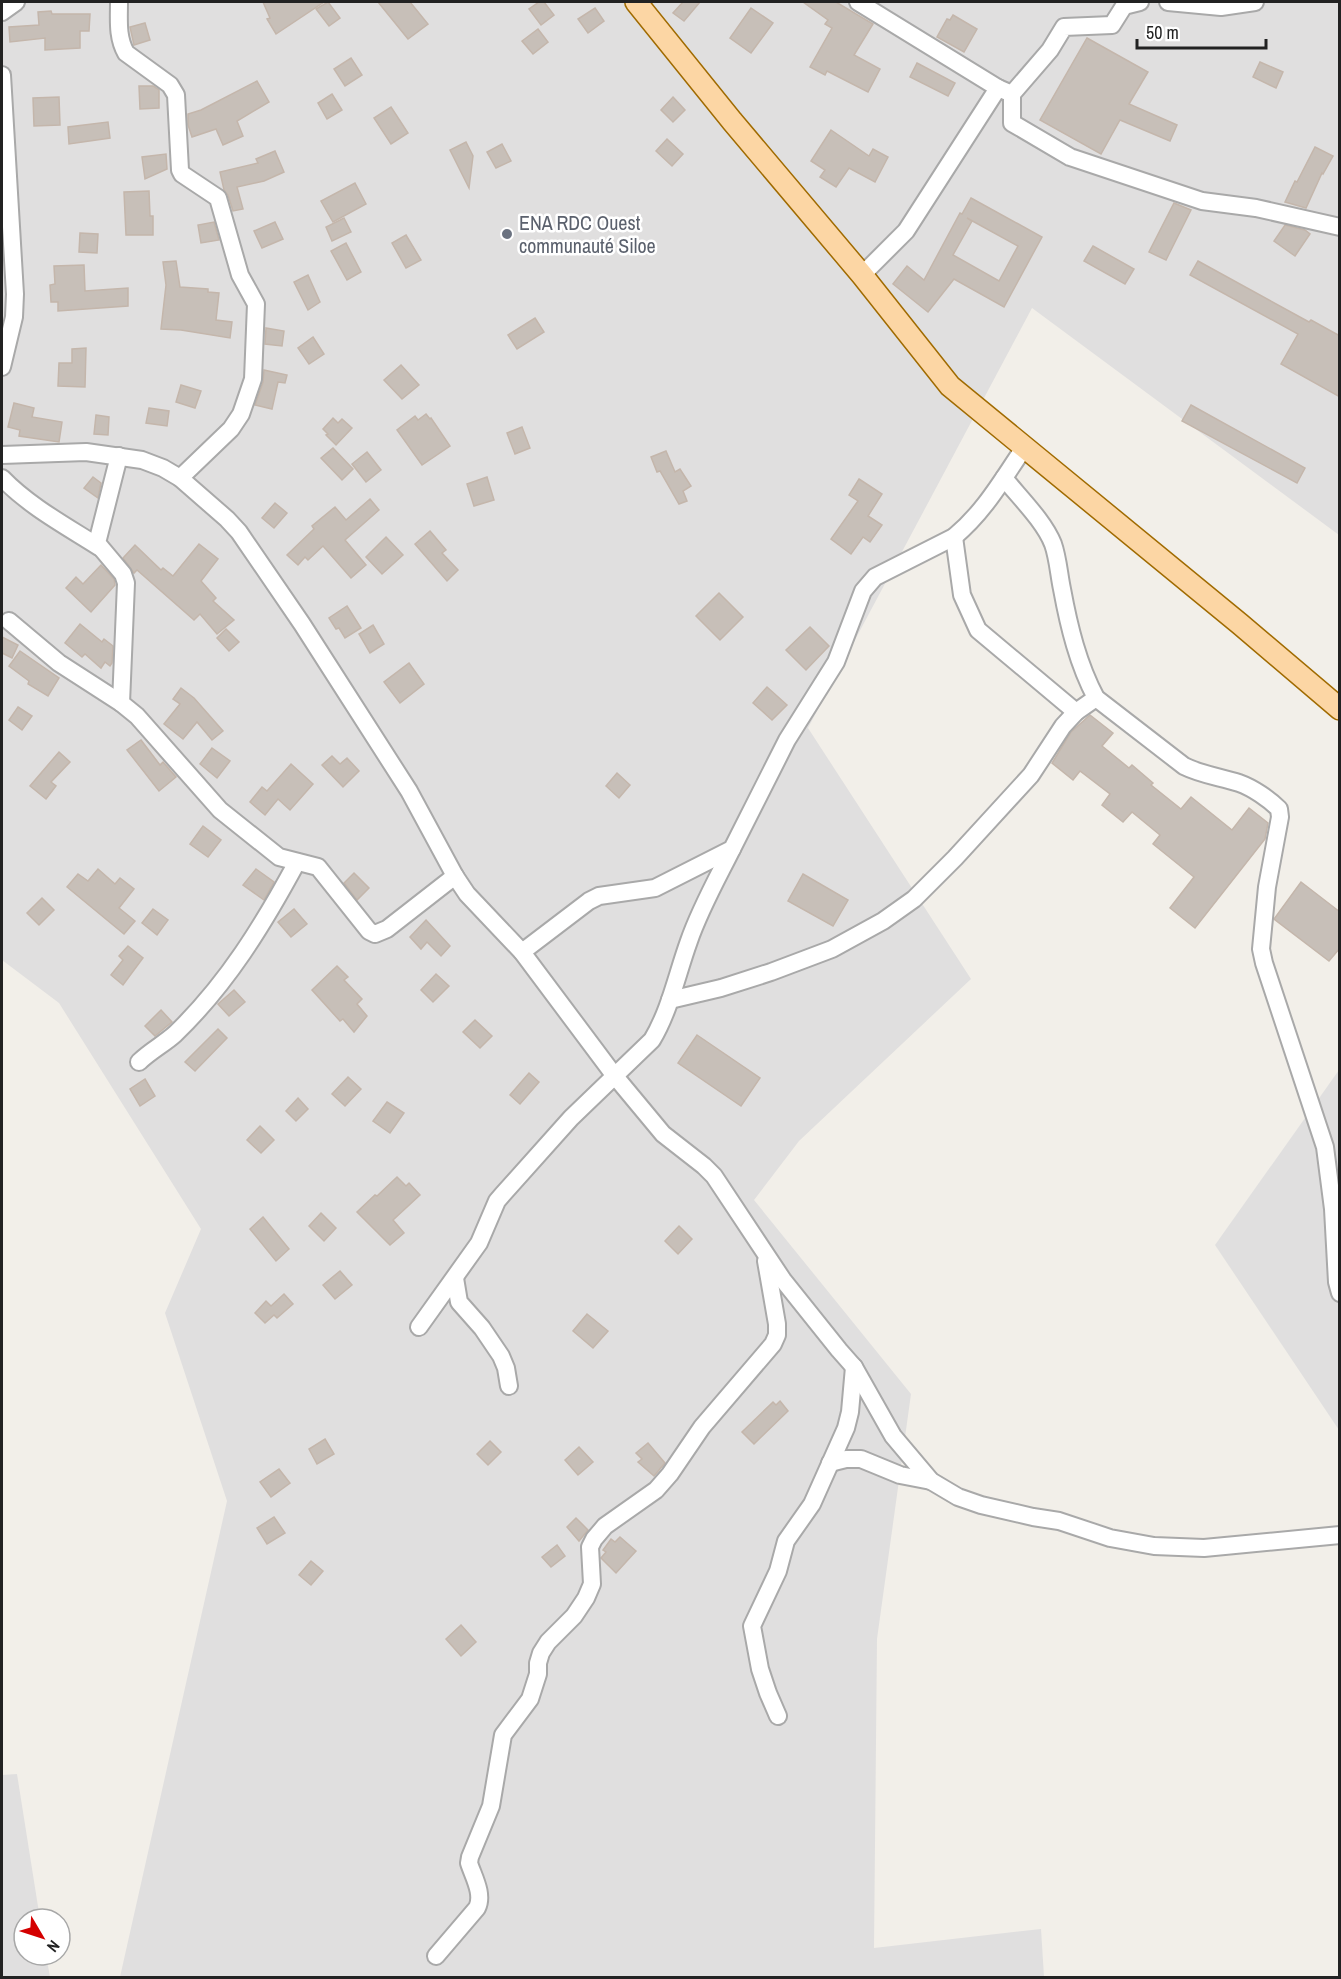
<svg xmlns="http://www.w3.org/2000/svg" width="1341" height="1979" font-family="'Archivo Narrow',sans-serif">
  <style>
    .residential { fill: #e0dfdf }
    .building { fill: #c7bfb8; stroke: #c4b6ab; stroke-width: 1.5; fill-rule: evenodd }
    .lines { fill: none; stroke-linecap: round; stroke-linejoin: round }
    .minor-casing { stroke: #a9a9a9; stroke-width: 20 }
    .major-casing { stroke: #a06b00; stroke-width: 24 }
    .minor { stroke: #fff; stroke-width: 16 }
    .major { stroke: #fcd6a4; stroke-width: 21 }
    .worship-dot { fill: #6b7280; stroke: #fff; stroke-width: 2 }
    .labels { text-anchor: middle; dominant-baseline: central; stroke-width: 5; stroke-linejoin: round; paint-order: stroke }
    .worship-label { font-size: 20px; fill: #5b616d; stroke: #fff; text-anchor: start }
  </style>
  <rect width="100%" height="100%" fill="#f2efe9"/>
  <!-- residential -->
  <g class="residential">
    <polygon points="2,2 1339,2 1339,535 1032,308 808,728 971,979 799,1141 754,1200 911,1394 877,1639 874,1948 1041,1929 1044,1977 120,1977 227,1501 165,1313 201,1229 59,1003 2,960"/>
    <polygon points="1339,1070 1339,1430 1215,1245"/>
    <polygon points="17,1774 40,1919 24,1919 24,1955 46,1955 50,1977 2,1977 2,1775"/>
  </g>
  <!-- building -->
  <g class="building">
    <polygon points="263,2 324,2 276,34 267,19 270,18"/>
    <polygon points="328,2 340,18 329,26 316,9"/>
    <polygon points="378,2 410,2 428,24 408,39"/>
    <polygon points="539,2 544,2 554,15 541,25 529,9"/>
    <polygon points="683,2 700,2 684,21 673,13"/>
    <polygon points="803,2 836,2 873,24 854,55 880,69 868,92 827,71 825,75 810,67 832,28 825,24 828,20"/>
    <polygon points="595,8 604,21 588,33 578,19"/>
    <polygon points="751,8 773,23 751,53 730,38"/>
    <polygon points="51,11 52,14 90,14 89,31 80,31 80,48 45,50 45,38 10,42 9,27 39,25 38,12"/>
    <polygon points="953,15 977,29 964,52 937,37 947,19 950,20"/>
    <polygon points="145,23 150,40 134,45 130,27"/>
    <polygon points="538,29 548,42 533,54 522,41"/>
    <polygon points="1087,38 1148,72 1129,104 1177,125 1170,141 1120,120 1101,154 1040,120"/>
    <polygon points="351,58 362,75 345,86 334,69"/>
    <polygon points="1260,62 1283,72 1276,88 1253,77"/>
    <polygon points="917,63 955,83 948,96 910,77"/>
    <polygon points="257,81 269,102 237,121 243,136 223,145 216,129 192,137 188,125 188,114 201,110"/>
    <polygon points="139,86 153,86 159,90 159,108 140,109"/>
    <polygon points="332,94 342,110 327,119 318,103"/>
    <polygon points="59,97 60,125 34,126 33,98"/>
    <polygon points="673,97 685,110 673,122 661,110"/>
    <polygon points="391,107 408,133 391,144 374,118"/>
    <polygon points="108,122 110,138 69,144 68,127"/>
    <polygon points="831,130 869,156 873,149 888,157 875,182 849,168 836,187 820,177 825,170 811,161"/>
    <polygon points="667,139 683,154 672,166 656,151"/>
    <polygon points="466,142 473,156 469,188 450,150"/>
    <polygon points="502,144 511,161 496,168 487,152"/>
    <polygon points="1315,147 1333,156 1323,174 1322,173 1306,208 1285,202 1295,181 1297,182"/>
    <polygon points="275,151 284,172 264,181 237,187 243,209 233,211 228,195 224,190 220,172 258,163 256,159"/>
    <polygon points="166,154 167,169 145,179 142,157"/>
    <polygon points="355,183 366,204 333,222 321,201"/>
    <polygon points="149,191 150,216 153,216 153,235 126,235 124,192"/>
    <path d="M971 198 1042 237 1004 307 954 279 928 312 893 284 907 266 924 280 960 213 962 214ZM967 218 1018 246 999 281 953 255 972 221Z"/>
    <polygon points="1174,203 1191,210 1166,260 1149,252"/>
    <polygon points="344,218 351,232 332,241 326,227"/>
    <polygon points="214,222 219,240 201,243 198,225"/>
    <polygon points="275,222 283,239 262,248 254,231"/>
    <polygon points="1285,225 1305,230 1310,234 1295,256 1274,241"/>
    <polygon points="80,233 98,234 97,253 79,252"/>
    <polygon points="406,235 421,260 406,268 392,243"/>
    <polygon points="346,243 361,272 347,280 331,251"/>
    <polygon points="1093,246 1134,269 1125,284 1084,261"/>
    <polygon points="176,261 180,287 208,289 208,292 219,293 216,320 232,322 230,338 181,330 161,329 166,285 163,262"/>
    <polygon points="1198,261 1309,322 1311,320 1340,336 1340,397 1281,364 1298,334 1190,275"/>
    <polygon points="84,265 85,291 128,288 128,306 58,311 58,302 51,302 50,285 55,284 54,266"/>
    <polygon points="308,275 320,302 308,310 294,282"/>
    <polygon points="535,318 544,332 517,349 508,335"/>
    <polygon points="266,328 284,331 282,346 265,344"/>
    <polygon points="313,337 324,354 309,364 298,348"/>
    <polygon points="86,348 85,387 58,386 59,363 72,363 72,349"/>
    <polygon points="401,365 419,385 402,399 384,380"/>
    <polygon points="264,370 287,375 285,383 278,382 272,409 255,405 263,382"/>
    <polygon points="181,385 201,391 195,408 176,402"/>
    <polygon points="14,403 34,408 32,417 62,422 59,442 19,436 20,430 8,427"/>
    <polygon points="1191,405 1305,468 1297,483 1182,421"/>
    <polygon points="149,408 169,411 167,426 146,423"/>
    <polygon points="426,414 430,419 431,418 450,446 422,465 397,430 415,416 418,420"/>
    <polygon points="96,415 109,417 108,435 94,434"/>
    <polygon points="333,418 338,423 342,419 352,428 336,445 326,435 328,434 323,429"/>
    <polygon points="522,427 530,448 515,454 507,433"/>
    <polygon points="333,448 353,469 342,480 321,458"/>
    <polygon points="666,451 675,472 680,469 691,486 683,491 687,501 679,504 660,471 657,472 651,457"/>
    <polygon points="367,452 381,470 366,482 352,464"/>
    <polygon points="93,477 101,483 98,498 84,488"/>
    <polygon points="487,477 494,500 474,506 467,484"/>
    <polygon points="859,479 882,494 868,516 882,525 870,542 863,537 851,554 831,539 858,501 849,495"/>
    <polygon points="370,499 379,510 345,540 366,565 351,578 323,546 308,560 305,557 298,565 287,555 314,529 312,526 335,507 346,520"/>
    <polygon points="275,503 287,513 274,528 262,518"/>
    <polygon points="430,531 446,550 442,553 458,570 447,581 415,544"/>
    <polygon points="386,537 403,555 382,574 366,557"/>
    <polygon points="199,544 218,559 201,581 216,598 213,601 234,620 217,634 200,614 194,620 137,570 134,573 123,558 135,545 161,570 163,568 173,576"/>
    <polygon points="101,565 114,579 115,585 91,612 66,588 76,577 83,584"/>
    <polygon points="719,593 743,617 720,640 696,616"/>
    <polygon points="347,606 361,628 345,638 339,628 336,629 329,618"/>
    <polygon points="80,624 102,642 104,639 113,646 112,663 110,666 105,662 101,668 85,654 82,657 65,643"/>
    <polygon points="373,625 384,644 370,653 359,634"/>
    <polygon points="810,627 829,646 806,670 786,650"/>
    <polygon points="226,629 239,642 229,651 217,638"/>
    <polygon points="2,637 18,645 12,658 2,653"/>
    <polygon points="20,651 59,678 48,696 28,684 29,681 9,666"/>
    <polygon points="409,663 424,684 400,703 384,682"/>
    <polygon points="767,687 787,705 772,720 753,703"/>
    <polygon points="181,688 194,698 223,731 212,740 197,722 183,739 164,724 180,704 173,699"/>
    <polygon points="18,707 32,716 22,730 9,720"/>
    <polygon points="1090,715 1113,733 1102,746 1129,768 1132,765 1153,783 1151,785 1181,809 1191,797 1232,830 1249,808 1268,823 1265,839 1195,928 1170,908 1194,877 1153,844 1160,835 1132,812 1123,822 1102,805 1110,794 1080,771 1073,780 1052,763 1071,732"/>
    <polygon points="141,740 160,765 163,762 176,777 159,791 127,750"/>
    <polygon points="212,748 230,761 217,778 200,764"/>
    <polygon points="59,752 70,762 51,782 56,786 46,799 30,786"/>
    <polygon points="332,756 340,764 347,758 359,771 343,787 322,765"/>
    <polygon points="291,764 313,784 290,810 278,799 265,815 250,802 262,787 267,791"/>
    <polygon points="617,773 630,785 619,798 606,786"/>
    <polygon points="203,826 221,840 208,857 190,844"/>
    <polygon points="98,869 115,884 120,878 134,889 119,908 135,921 124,934 67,887 78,874 88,881"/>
    <polygon points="256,869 274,882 264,900 243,885"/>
    <polygon points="354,873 369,888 357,900 344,883"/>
    <polygon points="803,874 848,900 833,926 788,901"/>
    <polygon points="1301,882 1340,912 1340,948 1329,961 1274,919"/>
    <polygon points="42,898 54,910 39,925 27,913"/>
    <polygon points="153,909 168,920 157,935 142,923"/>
    <polygon points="294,909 307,924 291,937 278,922"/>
    <polygon points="426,920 450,946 441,956 427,942 421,949 410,937"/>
    <polygon points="128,946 143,958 123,985 111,975 123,960 119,956"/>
    <polygon points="337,966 348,977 344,980 362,999 357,1004 367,1016 354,1032 343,1019 340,1021 312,990"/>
    <polygon points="436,974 449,986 433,1002 421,990"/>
    <polygon points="234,990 245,1002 229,1016 218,1004"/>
    <polygon points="161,1010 172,1022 155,1036 145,1026"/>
    <polygon points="475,1020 492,1036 480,1048 463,1032"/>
    <polygon points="218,1029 227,1038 195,1071 185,1062"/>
    <polygon points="697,1035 760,1078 741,1106 678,1063"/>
    <polygon points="529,1073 539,1082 520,1104 510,1095"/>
    <polygon points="348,1077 361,1089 345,1106 332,1094"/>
    <polygon points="145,1079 155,1096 140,1106 130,1089"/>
    <polygon points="298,1098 308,1109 296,1121 286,1111"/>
    <polygon points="387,1102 404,1113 390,1133 373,1121"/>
    <polygon points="260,1126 274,1140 261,1153 247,1140"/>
    <polygon points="397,1177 406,1186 409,1183 420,1195 393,1220 404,1233 390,1245 357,1212 375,1195 377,1196"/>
    <polygon points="321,1213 336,1228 324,1241 309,1226"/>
    <polygon points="263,1217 289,1249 276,1261 250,1229"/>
    <polygon points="679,1226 692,1239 678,1254 665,1241"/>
    <polygon points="340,1271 352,1285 335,1299 323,1285"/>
    <polygon points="284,1294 293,1304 277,1318 274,1315 265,1323 255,1313 266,1301 271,1306"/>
    <polygon points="587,1314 608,1331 593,1348 573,1331"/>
    <polygon points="780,1401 788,1411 754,1444 742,1432 773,1402 776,1405"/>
    <polygon points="325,1439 334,1454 317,1464 309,1449"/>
    <polygon points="490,1441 501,1452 488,1465 477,1454"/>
    <polygon points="648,1443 665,1463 654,1476 638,1462 642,1459 636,1453"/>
    <polygon points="579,1447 593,1462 578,1475 565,1460"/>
    <polygon points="279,1469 290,1483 271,1497 260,1482"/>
    <polygon points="274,1517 285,1533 267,1544 257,1528"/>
    <polygon points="576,1518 588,1530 579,1541 567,1527"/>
    <polygon points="620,1537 636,1551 616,1573 601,1558 606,1552 603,1550 611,1539 615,1542"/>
    <polygon points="557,1545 565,1556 551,1567 542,1557"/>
    <polygon points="311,1561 323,1571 311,1585 299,1575"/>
    <polygon points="461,1625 476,1642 461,1656 446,1639"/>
  </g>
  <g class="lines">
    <!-- minor casing -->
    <g class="minor-casing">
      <g id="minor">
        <path d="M119 2C119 20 117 37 126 53L170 85 176 95 180 170 182 174 218 198 240 275 256 304 253 379 241 414 231 429 180 478"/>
        <polyline points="858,2 998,88 1012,94 1012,123 1070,157 1202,201 1256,208 1340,227"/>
        <polyline points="1168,2 1221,7 1255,2"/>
        <polyline points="2,12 16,2"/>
        <polyline points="2,75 15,294 14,317 2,367"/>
        <polyline points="1012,94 1050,50 1064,27 1112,25 1124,6 1140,2"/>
        <polyline points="862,275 906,231 998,88"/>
        <polyline points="2,455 86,452 142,460 163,468 180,478 227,519 239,532 302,624 409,791 455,876 467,894 522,952 614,1075 663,1134 704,1166 714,1176 783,1280 839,1350 854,1367 893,1436 931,1481 958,1497 981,1505 1033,1517 1059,1521 1110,1538 1154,1546 1204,1548 1340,1535"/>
        <polyline points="119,456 97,543 123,574 126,583 121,703 137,716 220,810 279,857 318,867 369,931 375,934 387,929 455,876"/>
        <path d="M2 478C29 506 66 526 99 547"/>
        <path d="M1004 478C1019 497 1044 521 1053 544 1058 558 1059 575 1062 589 1069 627 1078 664 1096 698L1184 766C1202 775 1221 777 1239 783 1253 788 1269 799 1279 809L1280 817 1267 887 1261 949 1264 963 1325 1147 1333 1209 1337 1282 1340 1293"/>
        <polyline points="954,537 962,595 978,630 1076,712"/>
        <polyline points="9,621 59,663 121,703"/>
        <path d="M522 952 589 901 599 896 655 888 732 849 787 740 836 662 863 591 875 577 954 537C985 511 1002 480 1024 448"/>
        <polyline points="670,1000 721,988 771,972 832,949 883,921 914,899 955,858 1031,775 1063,726 1076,712 1096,698"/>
        <path d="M139 1062C150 1051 164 1044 175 1034 227 984 263 925 297 862"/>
        <polyline points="455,1278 459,1302 482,1328 501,1356 506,1368 509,1386"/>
        <path d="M419 1327 479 1243 497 1201 503 1194 571 1118 652 1040C670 1010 677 974 689 941 700 909 717 879 732 849"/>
        <polyline points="830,1463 846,1459 861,1459 900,1475 931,1481"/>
        <polyline points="778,1716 768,1693 760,1669 752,1626 778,1571 786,1541 812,1504 846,1428 850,1412 854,1367"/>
        <path d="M436 1956 477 1908C484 1894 473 1876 469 1863L470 1857 491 1806 503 1735 530 1699 538 1674V1663L541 1653 548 1642 574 1616 586 1598 592 1584 590 1547 594 1539 605 1526 656 1490 670 1474 702 1427 773 1344 777 1335V1324L766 1261"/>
      </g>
    </g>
    <!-- major casing -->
    <g class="major-casing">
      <polyline id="major" points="636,2 732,121 862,275 950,386 1240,624 1340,709"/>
    </g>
    <!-- minor -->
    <use href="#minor" class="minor"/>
    <!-- major -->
    <use href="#major" class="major"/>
  </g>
  <!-- markers -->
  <circle class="worship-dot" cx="507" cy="234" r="6"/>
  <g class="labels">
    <!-- worship labels -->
    <g class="worship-label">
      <text x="519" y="222">ENA RDC Ouest<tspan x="519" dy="23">communauté Siloe</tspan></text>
    </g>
  </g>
  <!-- border -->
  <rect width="1341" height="1979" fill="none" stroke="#222222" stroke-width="6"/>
  <!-- north arrow -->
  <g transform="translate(42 1937) rotate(129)"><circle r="28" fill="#ffffff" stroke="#a7a7a7" stroke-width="1.5"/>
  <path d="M0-4.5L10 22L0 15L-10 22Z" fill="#d40000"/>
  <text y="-9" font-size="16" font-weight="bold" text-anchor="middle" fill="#222222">N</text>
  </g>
  <!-- scale -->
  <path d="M1137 39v9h129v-9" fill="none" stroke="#222222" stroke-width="3"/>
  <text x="1146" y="39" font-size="18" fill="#222222" stroke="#ffffff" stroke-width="4.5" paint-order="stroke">50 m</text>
</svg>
